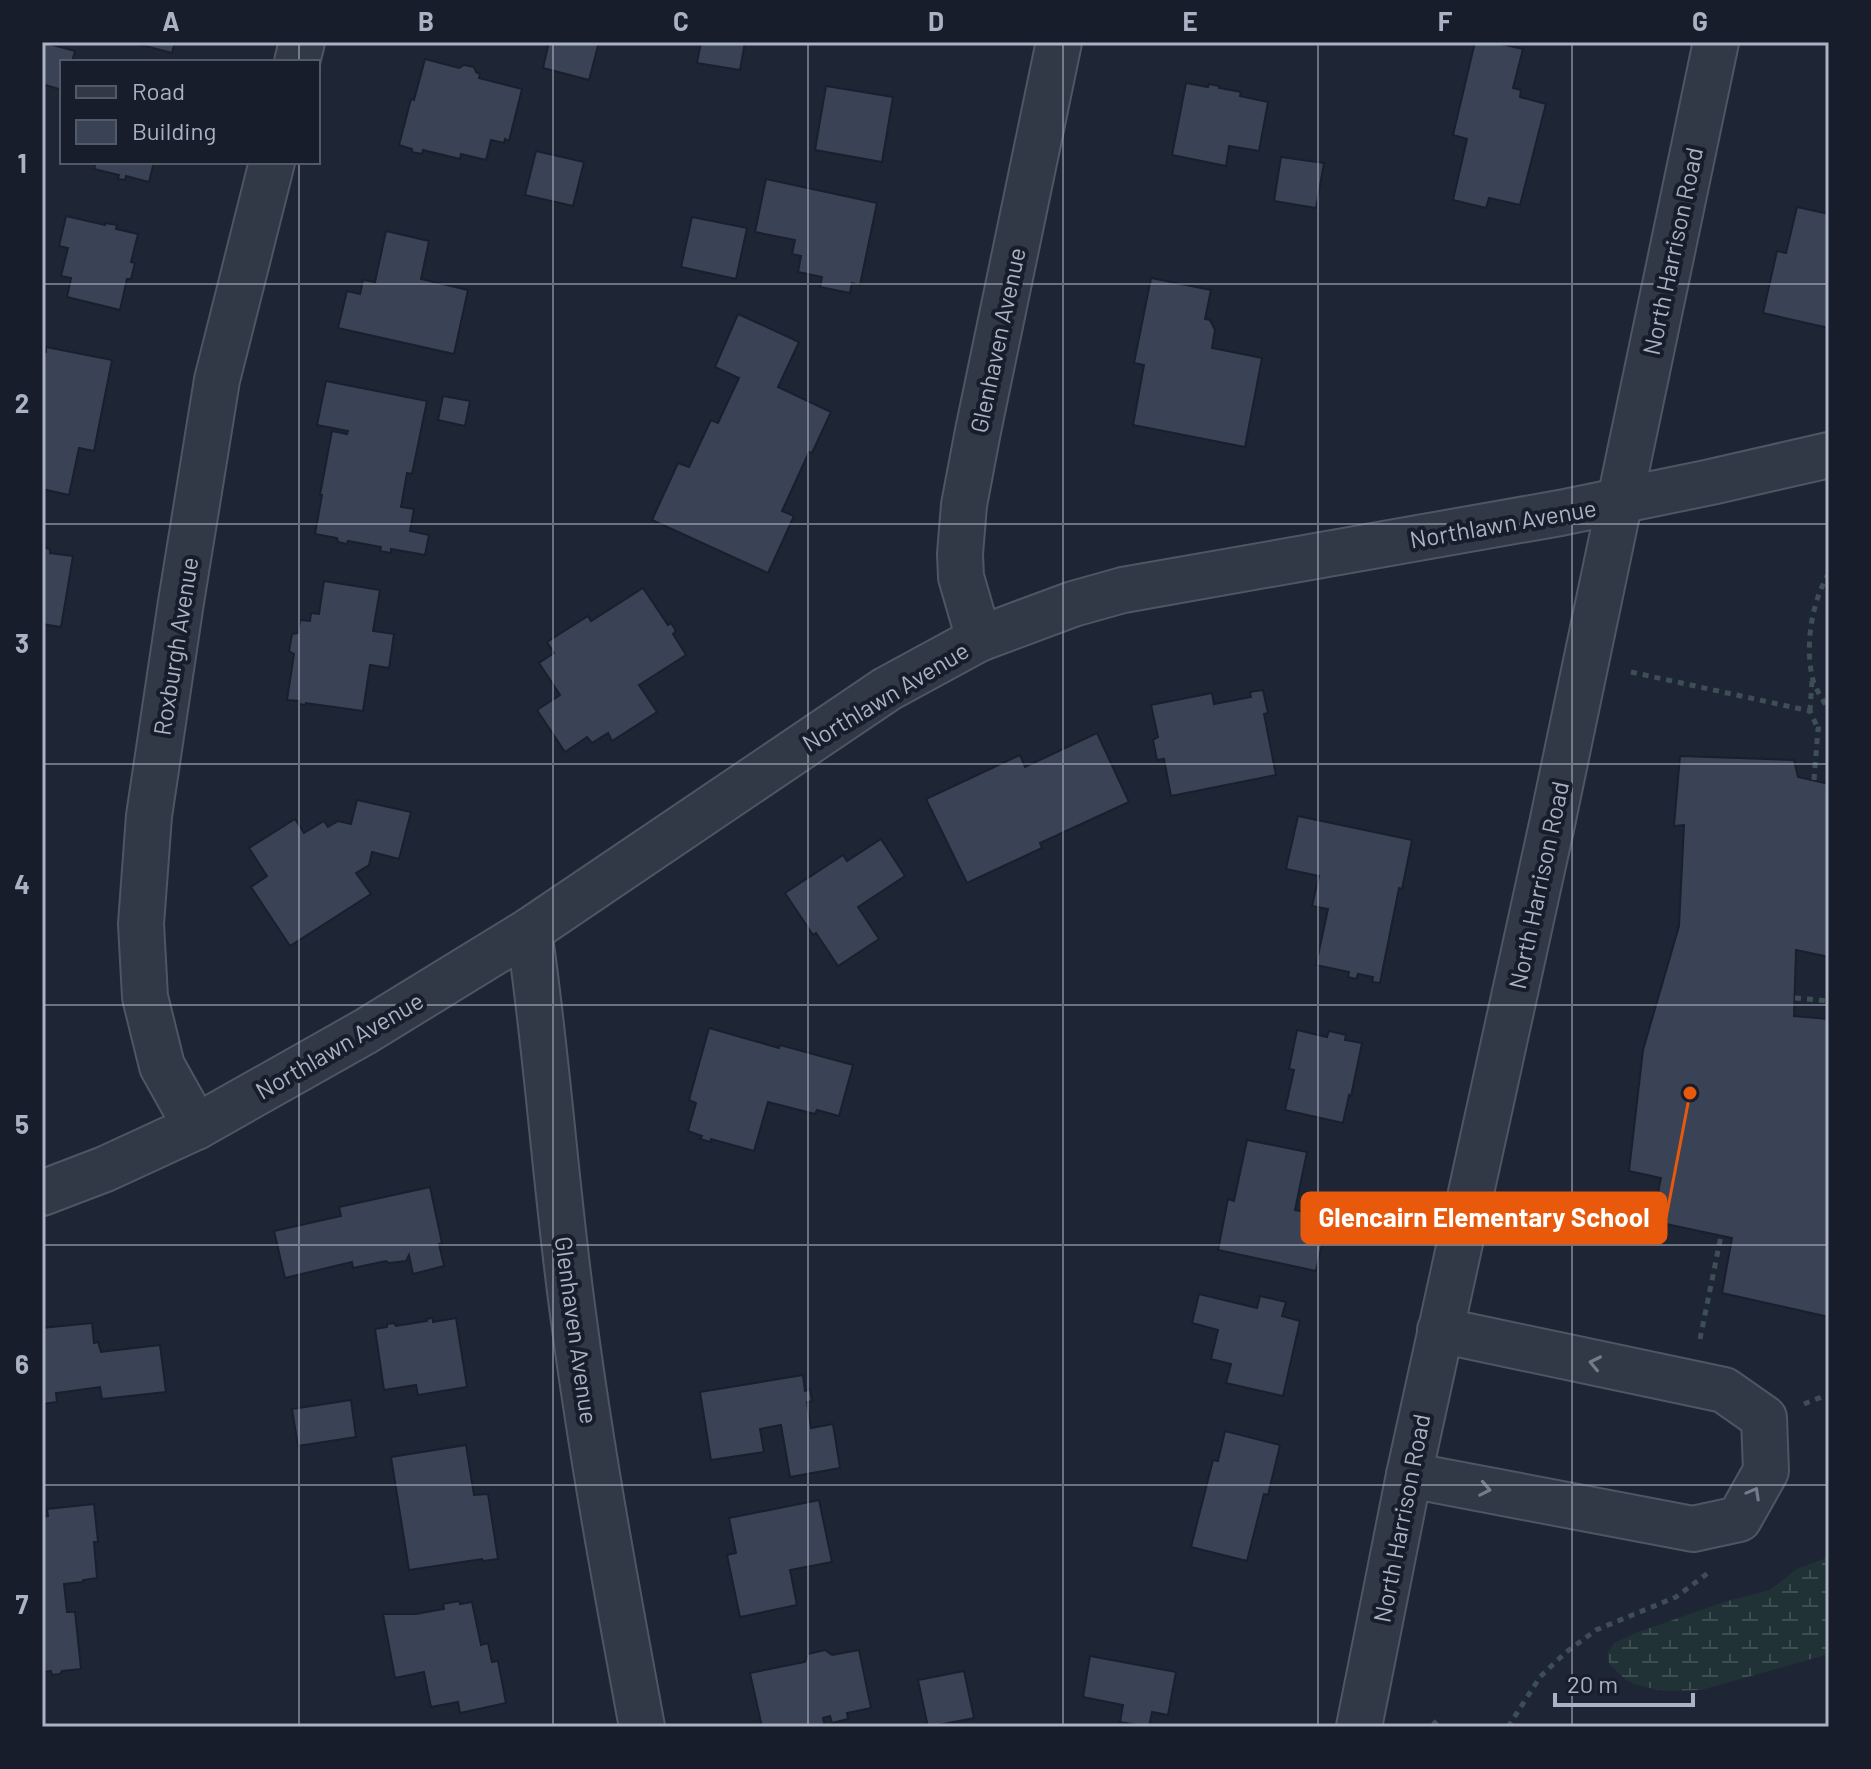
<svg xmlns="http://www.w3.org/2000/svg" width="1871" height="1769" font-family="Barlow,sans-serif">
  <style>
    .wetland { fill: url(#wetland-marsh) }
    .building { fill: #3a4356; stroke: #191f2c; stroke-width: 2 }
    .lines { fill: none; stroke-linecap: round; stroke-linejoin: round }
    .minor-casing { stroke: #4f5564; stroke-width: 48 }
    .path { stroke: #3d4f54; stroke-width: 5; stroke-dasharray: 6 6; stroke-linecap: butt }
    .minor { stroke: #313846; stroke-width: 44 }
    .oneway { stroke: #747b8b }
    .grid { fill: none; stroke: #abb2c3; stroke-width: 2; stroke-opacity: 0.55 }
    .labels { text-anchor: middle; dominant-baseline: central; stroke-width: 8; stroke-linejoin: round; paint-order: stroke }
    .street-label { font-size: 24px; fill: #abb2c3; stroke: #171d2a }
    .leader { fill: none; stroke: #e8590c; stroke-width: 3 }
    .callout-dot { fill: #e8590c; stroke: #171d2a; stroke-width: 3 }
    .callout { fill: #e8590c; stroke: #e8590c; stroke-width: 3 }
    .callout-label { font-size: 26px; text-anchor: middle; font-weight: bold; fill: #fff }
    .neatline { fill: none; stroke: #abb2c3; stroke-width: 3 }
    .grid-label { font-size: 26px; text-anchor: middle; font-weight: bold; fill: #abb2c3 }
  </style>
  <defs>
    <pattern id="wetland-marsh" width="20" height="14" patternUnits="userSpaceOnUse" patternTransform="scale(2)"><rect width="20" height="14" fill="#203236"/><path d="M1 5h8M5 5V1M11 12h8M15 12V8" fill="none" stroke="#3e4d51"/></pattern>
  </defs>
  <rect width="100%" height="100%" fill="#1e2635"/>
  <!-- wetland -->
  <polygon class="wetland" points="1829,1557 1829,1654 1701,1690 1664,1691 1637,1685 1626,1680 1609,1664 1608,1652 1614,1643 1636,1633 1724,1602 1770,1590 1797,1569"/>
  <!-- building -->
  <g class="building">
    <polygon points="42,42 75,51 72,62 62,62 62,90 42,84"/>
    <polygon points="130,42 175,42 172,53"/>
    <polygon points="549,42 599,42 589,80 543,68"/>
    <polygon points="701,42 745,42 740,70 697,63"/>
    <polygon points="1475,42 1492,42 1523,49 1513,88 1521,90 1520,97 1546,104 1520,205 1489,198 1486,208 1453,200 1467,139 1453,135"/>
    <polygon points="425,59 459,68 464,65 474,67 476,72 480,74 479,78 522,89 509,141 505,139 504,143 491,140 486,160 461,154 460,159 423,150 422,154 412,152 412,149 399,145 411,99 414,100"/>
    <polygon points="1186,83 1208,87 1209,84 1219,86 1219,88 1241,92 1240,96 1268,102 1259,151 1229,146 1226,166 1172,155"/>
    <polygon points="826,86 893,97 882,162 815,150"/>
    <polygon points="536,151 584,162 573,206 525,195"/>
    <polygon points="1281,157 1324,163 1316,208 1274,201"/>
    <polygon points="96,162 154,162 149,182 126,176 125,180 118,179 119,175 94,169"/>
    <polygon points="766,179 877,203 860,285 852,283 850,293 820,287 822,277 798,272 801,256 792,254 795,240 755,232"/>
    <polygon points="1797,207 1829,214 1829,328 1763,313 1777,251 1786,253"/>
    <polygon points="66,216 105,225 105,223 117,225 116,229 138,234 131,262 135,263 131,279 127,279 120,310 67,297 71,278 61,276 68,248 59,246"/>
    <polygon points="692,217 747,228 736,279 681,267"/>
    <polygon points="386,231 429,241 421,279 468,290 454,354 338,328 347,291 360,294 363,280 375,282"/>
    <polygon points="1151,278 1211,290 1205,319 1210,320 1215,330 1212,348 1262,358 1245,447 1133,425 1144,365 1134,363"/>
    <polygon points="738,314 799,342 778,387 831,412 812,453 809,452 782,511 794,516 768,573 652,520 678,463 689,467 711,420 718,423 739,378 715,367"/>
    <polygon points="46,347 112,360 94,451 79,448 69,495 42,489 42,351 46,352"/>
    <polygon points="326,381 427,401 412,474 407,473 401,507 414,509 410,531 429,535 425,555 391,549 391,553 380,551 381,547 348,541 347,544 338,542 337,538 315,534 322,495 320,495 332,431 347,434 348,431 317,425"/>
    <polygon points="443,396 470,401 465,426 438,420"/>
    <polygon points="42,547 50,549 50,553 73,556 61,627 42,624"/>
    <polygon points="324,581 380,590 373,631 394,634 389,668 370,665 363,711 306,703 305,705 299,704 299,701 287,700 294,654 289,651 292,634 298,633 300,620 310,621 311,613 319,614"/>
    <polygon points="643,588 668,625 671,623 676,631 673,634 686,655 639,685 657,712 612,741 608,733 592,743 587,737 565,752 537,710 560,695 539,663 554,653 547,642 588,616 591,621"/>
    <polygon points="1263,690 1268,713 1264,714 1276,775 1171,796 1164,759 1157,760 1153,740 1158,737 1151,705 1212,693 1214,704 1251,697 1250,692"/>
    <polygon points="1097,733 1129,802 1040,843 1042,848 967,883 926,799 1020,755 1025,767"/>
    <polygon points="1680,756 1794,760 1798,777 1829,784 1829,957 1796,950 1794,1016 1829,1019 1829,1317 1722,1293 1732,1238 1652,1221 1661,1178 1629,1171 1643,1050 1679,926 1684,825 1674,826"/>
    <polygon points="357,800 411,812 399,859 372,852 369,865 356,873 371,894 290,946 251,887 267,876 249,848 295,819 304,833 324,821 328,827 338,821 351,824"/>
    <polygon points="1298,816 1412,840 1402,889 1399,888 1380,983 1372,982 1373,977 1358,974 1356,979 1348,977 1349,972 1316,965 1328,909 1312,906 1319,876 1286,869"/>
    <polygon points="881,839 905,876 858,907 879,939 838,966 816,933 813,935 785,893 843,855 847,861"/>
    <polygon points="709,1028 779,1048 780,1045 853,1065 839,1116 817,1110 815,1114 768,1102 754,1151 711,1139 711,1142 700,1139 702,1136 688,1131 696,1103 689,1100"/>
    <polygon points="1297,1030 1327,1037 1329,1031 1346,1035 1345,1040 1362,1043 1351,1096 1349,1095 1343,1123 1285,1110 1294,1070 1289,1069"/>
    <polygon points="1247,1140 1307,1152 1295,1210 1328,1217 1316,1271 1218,1250 1228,1199 1234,1201"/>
    <polygon points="430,1187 442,1243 439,1244 444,1266 413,1274 409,1255 406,1261 389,1263 386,1261 353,1268 352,1262 285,1278 274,1231 341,1216 339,1207"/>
    <polygon points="1199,1294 1257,1308 1260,1296 1286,1302 1282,1316 1300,1321 1283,1396 1226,1383 1231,1364 1211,1359 1218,1330 1192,1323"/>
    <polygon points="433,1318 433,1322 456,1318 467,1387 418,1395 416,1385 384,1390 375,1329 387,1327 387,1324 394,1323 396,1326 427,1321 426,1319"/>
    <polygon points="92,1323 94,1343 98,1342 101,1352 160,1345 166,1392 102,1399 100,1387 56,1393 57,1402 42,1404 42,1328"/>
    <polygon points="803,1375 805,1391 810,1389 812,1401 807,1402 811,1428 833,1424 840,1468 790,1477 781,1425 760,1429 764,1452 711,1460 700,1392"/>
    <polygon points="351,1400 356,1437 298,1446 292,1409"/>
    <polygon points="1225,1431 1280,1445 1268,1495 1264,1494 1247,1561 1191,1547 1213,1460 1218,1461"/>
    <polygon points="466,1445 474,1495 488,1494 498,1559 483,1561 482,1559 409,1570 391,1457"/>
    <polygon points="819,1500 832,1562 790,1570 797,1605 740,1617 727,1555 736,1553 729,1518"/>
    <polygon points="94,1504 98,1542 94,1542 97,1578 83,1580 83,1582 64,1584 67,1612 75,1612 81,1669 62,1671 60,1674 52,1675 51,1671 42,1672 42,1517 48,1516 47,1509"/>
    <polygon points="459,1601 460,1604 472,1602 481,1645 488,1643 492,1662 498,1661 506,1703 460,1713 458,1702 431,1707 424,1672 395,1678 383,1614 416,1614 444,1609 443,1604"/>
    <polygon points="825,1650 832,1655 859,1650 871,1708 847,1713 848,1719 832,1723 830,1716 823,1718 825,1727 762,1727 750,1673 805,1662 808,1654"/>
    <polygon points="1090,1656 1176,1672 1168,1715 1152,1712 1149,1727 1120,1722 1123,1705 1083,1697"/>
    <polygon points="964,1671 974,1718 928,1727 918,1680"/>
  </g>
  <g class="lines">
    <!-- minor casing -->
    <g class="minor-casing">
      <g id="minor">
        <polyline points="297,62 302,42"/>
        <polyline points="979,639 961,577 960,554 964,505 978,431 1059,42"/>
        <path d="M529 931C548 1061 556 1192 574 1321 592 1457 617 1592 642 1727"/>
        <polyline points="196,1127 162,1066 145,997 141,924 149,816 181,602 217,380 272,162"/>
        <polyline points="42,1193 105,1169 196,1127 366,1031 529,931 887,689 979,639 1073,604 1123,590 1560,513 1711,482 1829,455"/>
        <polyline points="1409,1475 1693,1529 1739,1519 1766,1471 1764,1418 1724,1390 1440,1330"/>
        <polyline points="1359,1727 1409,1475 1552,824 1716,42"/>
      </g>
    </g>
    <!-- path -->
    <g class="path">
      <path d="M1829 573C1812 601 1805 644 1812 676 1814 687 1823 700 1829 710"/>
      <polyline points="1631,672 1810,711 1818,729"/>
      <polyline points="1810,711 1812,680"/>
      <polyline points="1814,780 1818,729 1829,730"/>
      <polyline points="1795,998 1829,1001"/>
      <polyline points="1700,1339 1721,1236"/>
      <polyline points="1804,1404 1829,1394"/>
      <polyline points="1433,1721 1439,1727"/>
      <polyline points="1508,1727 1540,1677 1565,1653 1596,1630 1676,1597 1708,1573"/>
    </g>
    <!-- minor -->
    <use href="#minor" class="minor"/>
  </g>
  <!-- one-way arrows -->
  <defs><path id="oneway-chevron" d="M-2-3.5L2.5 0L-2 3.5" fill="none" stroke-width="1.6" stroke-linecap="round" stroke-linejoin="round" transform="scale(2)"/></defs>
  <g class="oneway">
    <use href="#oneway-chevron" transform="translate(1595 1363) rotate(-168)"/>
    <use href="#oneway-chevron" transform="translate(1485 1489) rotate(11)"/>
    <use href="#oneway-chevron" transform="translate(1754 1493) rotate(-61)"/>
  </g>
  <!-- grid -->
  <path class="grid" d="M299 42V62M553 42V1727M808 42V1727M1063 42V1727M1318 42V1727M1572 42V1727M299 162V1727M42 284H1829M42 524H1829M42 764H1829M42 1005H1829M42 1245H1829M42 1485H1829"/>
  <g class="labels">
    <!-- street labels -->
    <g class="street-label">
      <text transform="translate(1672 251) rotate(-78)">North Harrison Road</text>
      <text transform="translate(997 340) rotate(-78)">Glenhaven Avenue</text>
      <text transform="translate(1503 523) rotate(-10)">Northlawn Avenue</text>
      <text transform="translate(175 646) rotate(-81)">Roxburgh Avenue</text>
      <text transform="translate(885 696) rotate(-31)">Northlawn Avenue</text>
      <text transform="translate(1538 885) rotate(-78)">North Harrison Road</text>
      <text transform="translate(339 1045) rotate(-30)">Northlawn Avenue</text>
      <text transform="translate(577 1330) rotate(82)">Glenhaven Avenue</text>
      <text transform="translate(1401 1518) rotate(-79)">North Harrison Road</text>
    </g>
  </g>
  <!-- callouts -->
  <path class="leader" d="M1690 1093L1666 1218"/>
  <circle class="callout-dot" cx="1690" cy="1093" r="8"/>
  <rect class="callout" x="1302" y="1193" width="364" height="50" rx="8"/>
  <g class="callout-label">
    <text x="1484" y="1227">Glencairn Elementary School</text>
  </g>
  <!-- border -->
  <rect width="1871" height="1769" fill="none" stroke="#171d2a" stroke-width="88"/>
  <!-- legend -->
  <rect x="60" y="60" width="260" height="104" fill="#171d2a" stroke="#525967" stroke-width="2"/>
  <rect x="76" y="86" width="40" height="12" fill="#313846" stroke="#525967" stroke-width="2"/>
  <text x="132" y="100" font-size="24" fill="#abb2c3">Road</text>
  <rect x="76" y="120" width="40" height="24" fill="#3a4356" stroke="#525967" stroke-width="2"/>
  <text x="132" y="140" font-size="24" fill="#abb2c3">Building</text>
  <!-- scale -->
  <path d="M1555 1693v12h138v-12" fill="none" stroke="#abb2c3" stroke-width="4"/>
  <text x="1567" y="1693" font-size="24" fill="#abb2c3" stroke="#171d2a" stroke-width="6" paint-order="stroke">20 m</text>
  <rect x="44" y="44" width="1783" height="1681" class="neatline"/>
  <g class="grid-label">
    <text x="171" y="31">A</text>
    <text x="426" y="31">B</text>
    <text x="681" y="31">C</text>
    <text x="936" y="31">D</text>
    <text x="1190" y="31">E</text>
    <text x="1445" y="31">F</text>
    <text x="1700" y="31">G</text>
    <text x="22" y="173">1</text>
    <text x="22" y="413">2</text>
    <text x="22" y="653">3</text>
    <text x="22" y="894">4</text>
    <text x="22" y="1134">5</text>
    <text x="22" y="1374">6</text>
    <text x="22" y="1614">7</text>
  </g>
</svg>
